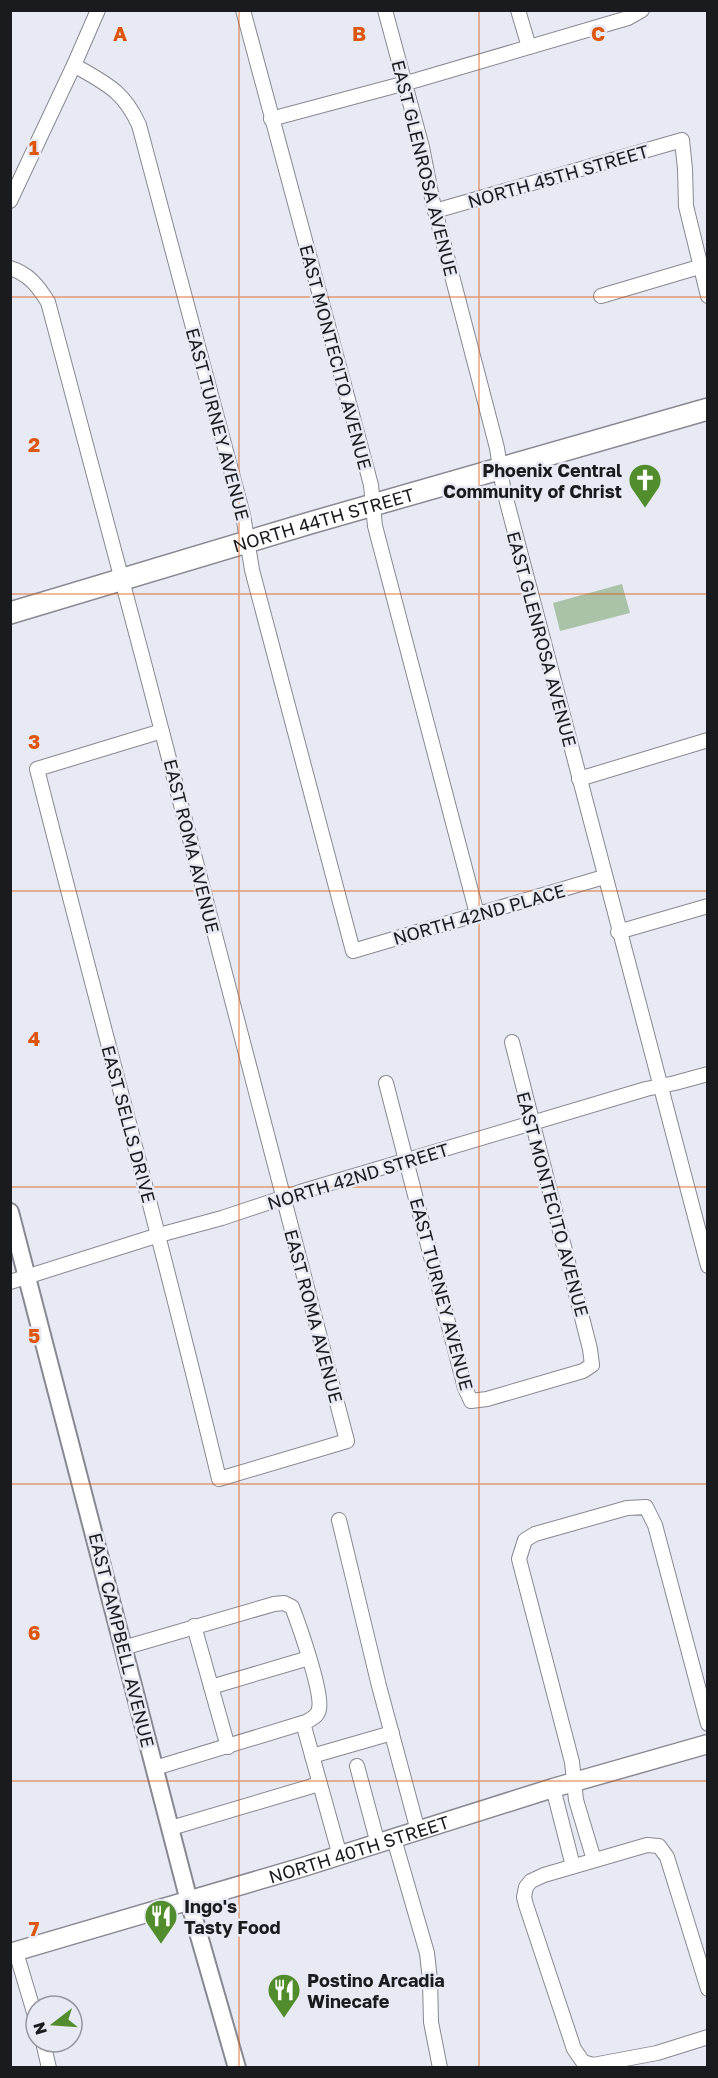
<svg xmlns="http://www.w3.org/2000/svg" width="718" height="2078" font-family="'Golos Text',sans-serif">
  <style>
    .green { fill: #a9c2a8 }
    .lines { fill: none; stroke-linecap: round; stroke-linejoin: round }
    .minor-casing { stroke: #878891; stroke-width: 16 }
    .tertiary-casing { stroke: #878891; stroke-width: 20 }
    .secondary-casing { stroke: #878891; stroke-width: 21 }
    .primary-casing { stroke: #878891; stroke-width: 24 }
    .minor { stroke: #fff; stroke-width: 14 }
    .tertiary { stroke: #fff; stroke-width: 16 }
    .secondary { stroke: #fff; stroke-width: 18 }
    .primary { stroke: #fff; stroke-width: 21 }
    .grid { fill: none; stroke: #de560d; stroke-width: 1.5; stroke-opacity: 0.55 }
    .labels { text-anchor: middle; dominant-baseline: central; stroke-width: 5; stroke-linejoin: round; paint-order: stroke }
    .street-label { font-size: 18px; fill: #1a1b1e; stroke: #e8eaf3 }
    .poi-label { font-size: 18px; font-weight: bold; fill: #1a1b1e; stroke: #e8eaf3; text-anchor: start }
    .grid-label { font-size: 20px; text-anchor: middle; font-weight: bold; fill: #de560d; stroke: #e8eaf3; stroke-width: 5; stroke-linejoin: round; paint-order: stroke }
  </style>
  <rect width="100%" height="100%" fill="#e8eaf3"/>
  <!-- green -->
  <polygon class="green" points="622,584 630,613 560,631 553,603"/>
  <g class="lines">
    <!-- minor casing -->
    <g class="minor-casing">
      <g id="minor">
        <polyline points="243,10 371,485 375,526 477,914"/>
        <polyline points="385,10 422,147 433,203 497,448 503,487 708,1266"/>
        <polyline points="518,10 529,47"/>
        <path d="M74 65C106 84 123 90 139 125L243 515 252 570 353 951 604 877"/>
        <polyline points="271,119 417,80 628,18 642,10"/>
        <polyline points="10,201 74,65 98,10"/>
        <polyline points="435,211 682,140 685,169 686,206 708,296"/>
        <path d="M10 268C29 274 38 286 48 302L143 659 347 1441 219 1479C162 1241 97 1006 37 769L162 731"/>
        <polyline points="601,296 699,267"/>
        <polyline points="579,779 708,740"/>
        <polyline points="618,932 708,906"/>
        <polyline points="386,1083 465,1388 471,1401 487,1399 583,1371 592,1365 590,1349 512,1042"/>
        <polyline points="10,1282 159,1235 222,1218 300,1192 646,1089 675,1083 708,1074"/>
        <polyline points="339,1520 379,1686 418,1831"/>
        <polyline points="194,1626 228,1747"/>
        <path d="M123 1648 274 1604 284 1603 292 1607C299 1625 323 1693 319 1709 318 1716 312 1719 306 1722L155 1768"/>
        <polyline points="211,1687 309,1658"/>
        <polyline points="303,1723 340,1856"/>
        <polyline points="312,1756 392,1733"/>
        <polyline points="357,1766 378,1844"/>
        <polyline points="553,1788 573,1866"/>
        <polyline points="171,1828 319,1784"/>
        <polyline points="394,1839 427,1953 430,1980 431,2022 440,2068"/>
        <polyline points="594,1860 576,1800 572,1762 519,1559 525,1540 535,1534 627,1508 646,1507 655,1525 708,1724"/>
        <polyline points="16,1952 36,2019"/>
        <polyline points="708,1989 667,1857 659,1846 647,1845 544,1875 531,1881 526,1887 524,1897 526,1905 574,2049 583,2062 593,2065 657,2053 708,2037"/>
        <polyline points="43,2042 49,2068"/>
      </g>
    </g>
    <!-- tertiary casing -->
    <g class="tertiary-casing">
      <polyline id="tertiary" points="10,1212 189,1901 237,2068"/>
    </g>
    <!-- secondary casing -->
    <g class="secondary-casing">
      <g id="secondary">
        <path id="s1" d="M10 1953 303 1867 553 1788 708 1744"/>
      </g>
    </g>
    <!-- primary casing -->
    <g class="primary-casing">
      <g id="primary">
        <path id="s2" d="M10 613 310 523 708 409"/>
      </g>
    </g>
    <!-- minor -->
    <use href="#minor" class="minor"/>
    <!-- tertiary -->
    <use href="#tertiary" class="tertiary"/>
    <!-- secondary -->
    <use href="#secondary" class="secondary"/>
    <!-- primary -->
    <use href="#primary" class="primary"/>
  </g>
  <!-- grid -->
  <path class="grid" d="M239 10V2068M479 10V2068M10 297H708M10 594H708M10 891H708M10 1187H708M10 1484H708M10 1781H708"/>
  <!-- icons -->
  <defs>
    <g id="church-pin" transform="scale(1.725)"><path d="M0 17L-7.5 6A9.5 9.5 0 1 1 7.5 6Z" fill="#518d2c" stroke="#e8eaf3"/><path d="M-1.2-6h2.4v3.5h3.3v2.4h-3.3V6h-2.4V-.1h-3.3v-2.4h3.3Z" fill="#fff"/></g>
    <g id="restaurant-pin" transform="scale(1.725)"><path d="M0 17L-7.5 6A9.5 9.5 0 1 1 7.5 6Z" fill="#518d2c" stroke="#e8eaf3"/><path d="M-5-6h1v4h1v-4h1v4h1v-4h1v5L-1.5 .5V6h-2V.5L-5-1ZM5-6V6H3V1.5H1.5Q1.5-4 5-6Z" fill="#fff"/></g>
  </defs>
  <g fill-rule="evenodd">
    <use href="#church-pin" x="645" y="480"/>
    <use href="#restaurant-pin" x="161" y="1916"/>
    <use href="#restaurant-pin" x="284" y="1990"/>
  </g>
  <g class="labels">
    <!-- street labels -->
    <g class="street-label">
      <text transform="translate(425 168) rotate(76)">EAST GLENROSA AVENUE</text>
      <text transform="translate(558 176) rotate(-16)">NORTH 45TH STREET</text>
      <text transform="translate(336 357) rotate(75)">EAST MONTECITO AVENUE</text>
      <text transform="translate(218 424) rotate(75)">EAST TURNEY AVENUE</text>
      <text stroke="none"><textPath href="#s2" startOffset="327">NORTH 44TH STREET</textPath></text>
      <text transform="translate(542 639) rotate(75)">EAST GLENROSA AVENUE</text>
      <text transform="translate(192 846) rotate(76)">EAST ROMA AVENUE</text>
      <text transform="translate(479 914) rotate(-16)">NORTH 42ND PLACE</text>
      <text transform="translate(129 1124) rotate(75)">EAST SELLS DRIVE</text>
      <text transform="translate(358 1176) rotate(-17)">NORTH 42ND STREET</text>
      <text transform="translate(553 1204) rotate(75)">EAST MONTECITO AVENUE</text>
      <text transform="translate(442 1294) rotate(75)">EAST TURNEY AVENUE</text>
      <text transform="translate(314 1316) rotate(75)">EAST ROMA AVENUE</text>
      <text transform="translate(122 1640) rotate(76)">EAST CAMPBELL AVENUE</text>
      <text stroke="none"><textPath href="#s1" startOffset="364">NORTH 40TH STREET</textPath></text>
    </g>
    <!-- poi labels -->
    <g class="poi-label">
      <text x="622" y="470" text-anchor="end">Phoenix Central<tspan x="622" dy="21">Community of Christ</tspan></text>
      <text x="184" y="1906">Ingo's<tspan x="184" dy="21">Tasty Food</tspan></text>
      <text x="307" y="1980">Postino Arcadia<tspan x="307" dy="21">Winecafe</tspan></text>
    </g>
  </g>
  <g class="grid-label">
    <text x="120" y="41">A</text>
    <text x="359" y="41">B</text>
    <text x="598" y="41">C</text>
    <text x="34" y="155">1</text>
    <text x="34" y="452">2</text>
    <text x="34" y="749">3</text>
    <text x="34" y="1046">4</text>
    <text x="34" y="1343">5</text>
    <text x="34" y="1640">6</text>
    <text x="34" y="1936">7</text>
  </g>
  <!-- border -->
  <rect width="718" height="2078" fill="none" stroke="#1a1b1e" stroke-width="24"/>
  <!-- north arrow -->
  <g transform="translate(54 2024) rotate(253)"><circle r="28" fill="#e8eaf3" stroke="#96979e" stroke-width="1.5"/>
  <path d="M0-4.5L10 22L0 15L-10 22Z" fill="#518d2c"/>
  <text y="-9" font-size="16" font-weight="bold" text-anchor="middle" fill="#1a1b1e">N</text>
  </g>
</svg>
